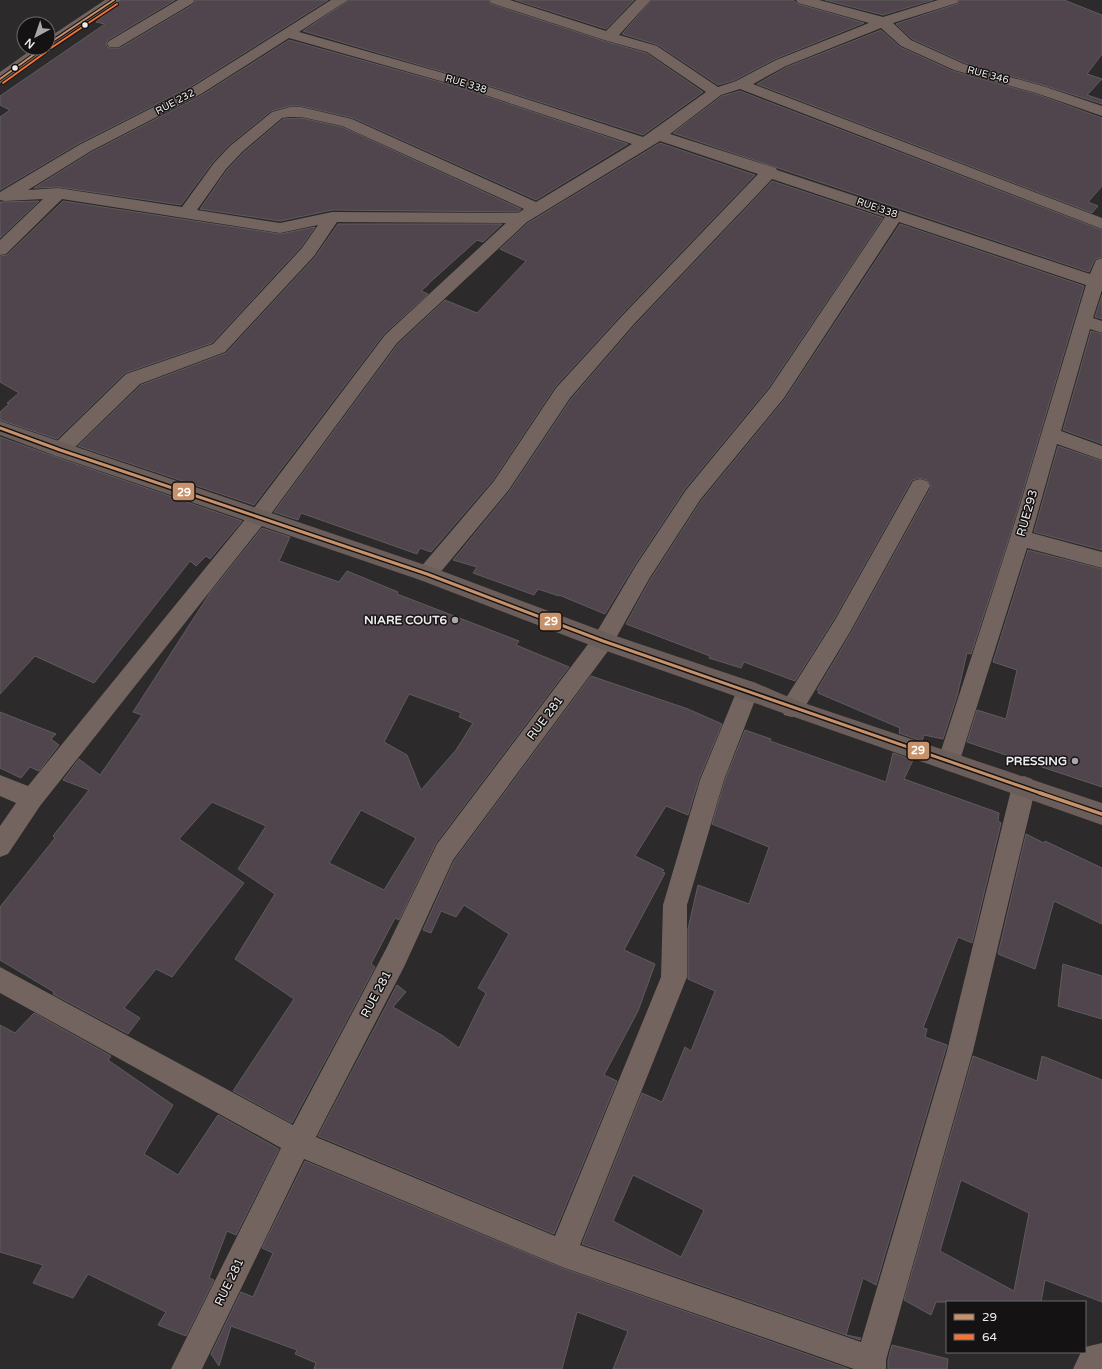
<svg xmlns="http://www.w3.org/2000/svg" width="1102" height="1369" font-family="'Varela Round',sans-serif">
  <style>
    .building { fill: #50444d; stroke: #5e5c5d; fill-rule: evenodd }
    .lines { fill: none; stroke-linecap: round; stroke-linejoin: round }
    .minor { fill: #73645f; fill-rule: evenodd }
    .tertiary { fill: #73645f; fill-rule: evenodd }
    .secondary { fill: #6b5d59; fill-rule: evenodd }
    .bus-1-far2-casing { stroke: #141213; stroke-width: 4 }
    .bus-1-far1-casing { stroke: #141213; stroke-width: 6 }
    .bus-1-casing { stroke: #141213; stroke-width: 6 }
    .bus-2-casing { stroke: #141213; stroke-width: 4 }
    .bus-1-far2 { stroke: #c7916a; stroke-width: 2 }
    .bus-1-far1 { stroke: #c7916a; stroke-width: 3 }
    .bus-1 { stroke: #c7916a; stroke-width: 3.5 }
    .bus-2 { stroke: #f57335; stroke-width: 2 }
    .bus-dot { fill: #eeebec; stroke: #141213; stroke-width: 1.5 }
    .poi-dot { fill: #aaa7a8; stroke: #141213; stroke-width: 1.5 }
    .labels { text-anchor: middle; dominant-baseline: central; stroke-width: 3; stroke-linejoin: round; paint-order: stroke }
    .far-street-label { font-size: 10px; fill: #eeebec; stroke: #141213 }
    .street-label { font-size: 12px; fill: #eeebec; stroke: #141213 }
    .poi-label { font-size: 12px; font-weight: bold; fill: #eeebec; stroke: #141213; text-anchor: end }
    .line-badge { stroke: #141213; stroke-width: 1.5 }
    .badge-label { font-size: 11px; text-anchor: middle; font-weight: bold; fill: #fff }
  </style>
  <rect width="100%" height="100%" fill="#2c2a2b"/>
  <!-- building -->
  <g class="building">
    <polygon points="122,0 175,0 108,40 106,45 109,48 120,48 194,4 196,0 328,0 190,87 78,144 0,190 0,117 10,110 0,105 0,96 105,24 96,22"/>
    <polygon points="349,0 488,0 491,4 604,41 646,53 703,92 643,135 468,79 303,31"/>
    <polygon points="515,0 634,0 606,29"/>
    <polygon points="652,0 793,0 798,4 864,23 775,59 735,80 718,85 658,45 622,34"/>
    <polygon points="825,0 933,0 883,15"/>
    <polygon points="960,0 1064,0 1102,15 1102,54 1087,74 1102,79 1087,95 1102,100 1102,104 1046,86 965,63 912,39 896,24 957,4"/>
    <polygon points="881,30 900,47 953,71 1036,94 1102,118 1102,186 1088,202 1098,206 1092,213 757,84 787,67"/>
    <polygon points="289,40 458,87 628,144 536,200 353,118 301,106 290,106 271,111 229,145 213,162 181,205 58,187 34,188 92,152 202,95"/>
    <polygon points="740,91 1102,230 1102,257 1095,259 1089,272 673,133 722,96"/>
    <polygon points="301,118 342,127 521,209 518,212 332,210 280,221 200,209 227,170 243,153 283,119"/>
    <polygon points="660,143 755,175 621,315 555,387 493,480 431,552 420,548 417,554 301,513 298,520 274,512 398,344 445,300 477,313 526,261 500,249 528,223"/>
    <polygon points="772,181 883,218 769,387 685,489 634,566 605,614 559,595 559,596 538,589 534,595 473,573 477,567 453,560 509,492 571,399 635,325"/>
    <polygon points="39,201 0,238 0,202"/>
    <polygon points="63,201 280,234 315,227 301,247 212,343 125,373 57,439 0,420 0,412 9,404 7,403 19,393 0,382 0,256 7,255"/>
    <polygon points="338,224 502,224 483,242 477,240 428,284 429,284 421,291 428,294 384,334 254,505 78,446 141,385 226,353 315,257"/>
    <polygon points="900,224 1084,286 1009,538 971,654 967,653 957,696 943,739 924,735 922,741 899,733 900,728 818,693 819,691 817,690 851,633 931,487 927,480 920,478 912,480 834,619 795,681 744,662 741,668 709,658 710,656 626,624 650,580 701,501 785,399"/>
    <polygon points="1102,295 1102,319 1095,317"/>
    <polygon points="1091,331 1102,334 1102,444 1063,430"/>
    <polygon points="0,437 53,456 242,521 210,559 206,556 196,566 190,561 94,683 35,656 0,694"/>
    <polygon points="1058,446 1102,461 1102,550 1034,532"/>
    <path d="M262 528 290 537 279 561 339 582 347 571 398 592 397 594 519 641 516 645 569 667 436 843 399 920 395 918 371 964 375 967 292 1123 233 1091 294 999 235 959 275 894 238 869 266 826 212 802 179 839 244 883 172 977 156 969 124 1008 140 1018 128 1034 53 994 54 992 0 960V907L55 838 53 836 89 790 63 780 79 759 100 775 142 715 133 712 210 593ZM409 694 461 713 459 717 473 723 456 750 421 790 407 755 384 742ZM361 810 416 838 384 890 329 863Z"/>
    <polygon points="1028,550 1102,569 1102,787 967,742 977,710 1006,719 1017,670 993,662"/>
    <polygon points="591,676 688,709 722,724 699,779 688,815 666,806 635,856 664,870 662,872 665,873 624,950 655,964 638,1011 604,1075 617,1081 554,1234 318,1136 397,985 406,992 393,1007 443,1036 459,1048 486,993 478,988 509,934 464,905 456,917 441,911 431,933 423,930 454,861"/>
    <polygon points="0,712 56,734 51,739 59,745 39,771 30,767 21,778 0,768"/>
    <path d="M745 730 771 739 770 741 886 782 893 753 913 760 904 779 999 813 998 821 1001 823 972 943 958 937 923 1028 927 1029 925 1037 947 1045 876 1285 863 1278 846 1335 861 1338 860 1340 582 1244 642 1093 662 1102 685 1047 691 1051 715 991 688 979V929L698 885 749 904 769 847 712 824 725 780ZM633 1175 704 1210 681 1257 613 1221Z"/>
    <polygon points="1026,834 1044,843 1045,841 1102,868 1102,924 1054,901 1035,969 998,954"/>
    <polygon points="1063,964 1102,976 1102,1019 1058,1006"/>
    <polygon points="34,1013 111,1056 108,1060 173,1105 144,1154 178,1175 218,1115 279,1149 236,1235 227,1231 209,1278 214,1280 186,1336 158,1325 166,1312 88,1274 73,1298 33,1283 43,1265 0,1252 0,1025 15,1033"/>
    <path d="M973 1056 1037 1081 1042 1056 1102 1080V1302L1045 1280 1041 1302H936L931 1315 904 1300ZM961 1180 1029 1213 1014 1291 940 1251Z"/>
    <polygon points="305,1161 562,1268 849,1369 613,1369 628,1331 577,1312 562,1369 314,1369 316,1363 295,1354 297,1350 231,1326 219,1366 211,1354 241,1292 253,1297 273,1253 262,1248"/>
    <polygon points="892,1345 948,1359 947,1369 888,1369 888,1360"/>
  </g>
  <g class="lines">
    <!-- minor -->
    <g class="minor">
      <polygon points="178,0 195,0 193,3 119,47 109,47 107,44 109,41"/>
      <path d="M331 0H348L299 32 468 80 643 137 706 92 647 52 604 40 491 3 489 0H510L606 31 636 0H651L619 35 657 46 718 87 736 81 776 60 869 23 798 3 796 0H819L883 17 938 0H959L957 3 893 23 911 40 964 64 1046 87 1102 106V116L1036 93 954 70 901 46 881 28 786 66 753 84 1102 218V229L740 89 721 95 670 134 776 168 777 170 1090 274 1096 260 1102 258V290L1093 318 1102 321V333L1090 329 1061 431 1102 446V460L1057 444 1032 533 1102 552V568L1027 548 960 760 957 767 949 770 941 767 938 760 1010 538 1086 285 899 222 784 398 700 500 649 579 611 647 453 860 404 967 316 1137 555 1236 661 977 663 905 700 780 740 683 748 681 756 683 759 690 724 780 687 905V977L580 1245 861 1342 947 1051 1012 786 1016 779 1024 776 1032 779 1036 786 973 1051 886 1360V1369H854L562 1267 304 1159 202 1369H171L281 1148 0 993V967L293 1125 386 949 437 844 595 635 635 567 686 490 770 388 885 217 772 179 634 324 570 398 508 491 434 580 427 582 420 580 417 574 420 568 494 481 556 388 622 316 758 174 660 141 527 222 397 343 265 522 40 806 8 854 0 857V826L16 803 0 796V775L28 786 251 512 385 335 506 223 337 222 314 256 225 352 140 384 67 455 60 457 53 455 50 450 53 445 126 374 213 344 302 248 318 225 280 233 62 199 6 254 0 255V240L43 199 5 201 0 200V192L79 145 191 88ZM289 38 458 86 632 144 536 202 352 119 301 107H290L272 112 230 146 214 163 182 207 58 188 28 190 91 151 201 94ZM290 117H301L342 126 524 209 518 213 332 212 280 223 197 210 226 169 242 152 282 118Z"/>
      <polygon points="920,479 927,481 930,486 850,632 800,715 792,717 784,715 781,708 784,701 835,620 913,481"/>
      <polygon points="1102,1343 1102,1369 1073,1369 1081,1352 1085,1352 1085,1347"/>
    </g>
    <!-- tertiary -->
    <polygon class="tertiary" points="105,0 121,0 50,48 5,82 0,83 0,72 34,48 48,48 48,38"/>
    <!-- secondary -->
    <polygon class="secondary" points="0,421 434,568 610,634 756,683 798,701 1102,803 1102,825 595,647 420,580 53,455 0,435"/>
    <!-- bus-1-far2 casing -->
    <g class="bus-1-far2-casing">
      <g id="bus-1-far2">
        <polyline points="48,44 114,0"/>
        <polyline points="0,79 43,48"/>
      </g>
    </g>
    <!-- bus-1-far1 casing -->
    <g class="bus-1-far1-casing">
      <polyline id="bus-1-far1" points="0,428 60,450 427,574 603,641 1043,794"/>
    </g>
    <!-- bus-1 casing -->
    <g class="bus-1-casing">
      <polyline id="bus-1" points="1040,793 1102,814"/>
    </g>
    <!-- bus-2 casing -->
    <g class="bus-2-casing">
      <g id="bus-2">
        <polyline points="51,48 117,4"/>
        <polyline points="3,83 46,52"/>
      </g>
    </g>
    <!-- bus-1-far2 -->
    <use href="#bus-1-far2" class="bus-1-far2"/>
    <!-- bus-1-far1 -->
    <use href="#bus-1-far1" class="bus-1-far1"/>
    <!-- bus-1 -->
    <use href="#bus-1" class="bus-1"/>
    <!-- bus-2 -->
    <use href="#bus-2" class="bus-2"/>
  </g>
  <!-- markers -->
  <g class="bus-dot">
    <circle cx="85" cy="25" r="3.5"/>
    <circle cx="15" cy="68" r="3.5"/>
  </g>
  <g class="poi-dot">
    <circle cx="455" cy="620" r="4"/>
    <circle cx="1075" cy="761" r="4"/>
  </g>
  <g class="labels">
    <!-- far-street labels -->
    <g class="far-street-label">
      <text transform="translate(988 75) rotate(15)">RUE 346</text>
      <text transform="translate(466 84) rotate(17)">RUE 338</text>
      <text transform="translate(175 102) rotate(-28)">RUE 232</text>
      <text transform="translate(877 208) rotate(19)">RUE 338</text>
    </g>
    <!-- street labels -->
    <g class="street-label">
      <text transform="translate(1027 513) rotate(-74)">RUE293</text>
      <text transform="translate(545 718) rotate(-53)">RUE 281</text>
      <text transform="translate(376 994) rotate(-62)">RUE 281</text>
      <text transform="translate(229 1282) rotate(-64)">RUE 281</text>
    </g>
    <!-- poi labels -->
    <g class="poi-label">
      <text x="447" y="620">NIARE COUT6</text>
      <text x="1067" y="761">PRESSING</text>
    </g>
  </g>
  <g class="line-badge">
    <rect x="172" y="482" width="23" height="19" rx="4" fill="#c7916a"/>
    <rect x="539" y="612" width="23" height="19" rx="4" fill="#c7916a"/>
    <rect x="907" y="741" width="23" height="19" rx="4" fill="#c7916a"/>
  </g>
  <g class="badge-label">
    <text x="184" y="496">29</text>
    <text x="551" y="625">29</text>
    <text x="918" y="754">29</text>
  </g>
  <!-- legend -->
  <rect x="946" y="1301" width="140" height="52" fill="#141213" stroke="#6b696a"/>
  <rect x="954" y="1314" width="20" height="6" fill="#c7916a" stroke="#6b696a"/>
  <text x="982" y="1321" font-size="12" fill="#eeebec">29</text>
  <rect x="954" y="1334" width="20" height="6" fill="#f57335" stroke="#6b696a"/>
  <text x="982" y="1341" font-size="12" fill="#eeebec">64</text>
  <!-- north arrow -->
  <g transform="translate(36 36) rotate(220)"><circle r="19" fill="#141213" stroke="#6b696a"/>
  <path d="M0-3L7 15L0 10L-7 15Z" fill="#aaa7a8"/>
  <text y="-6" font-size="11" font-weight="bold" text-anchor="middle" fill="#eeebec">N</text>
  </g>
</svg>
